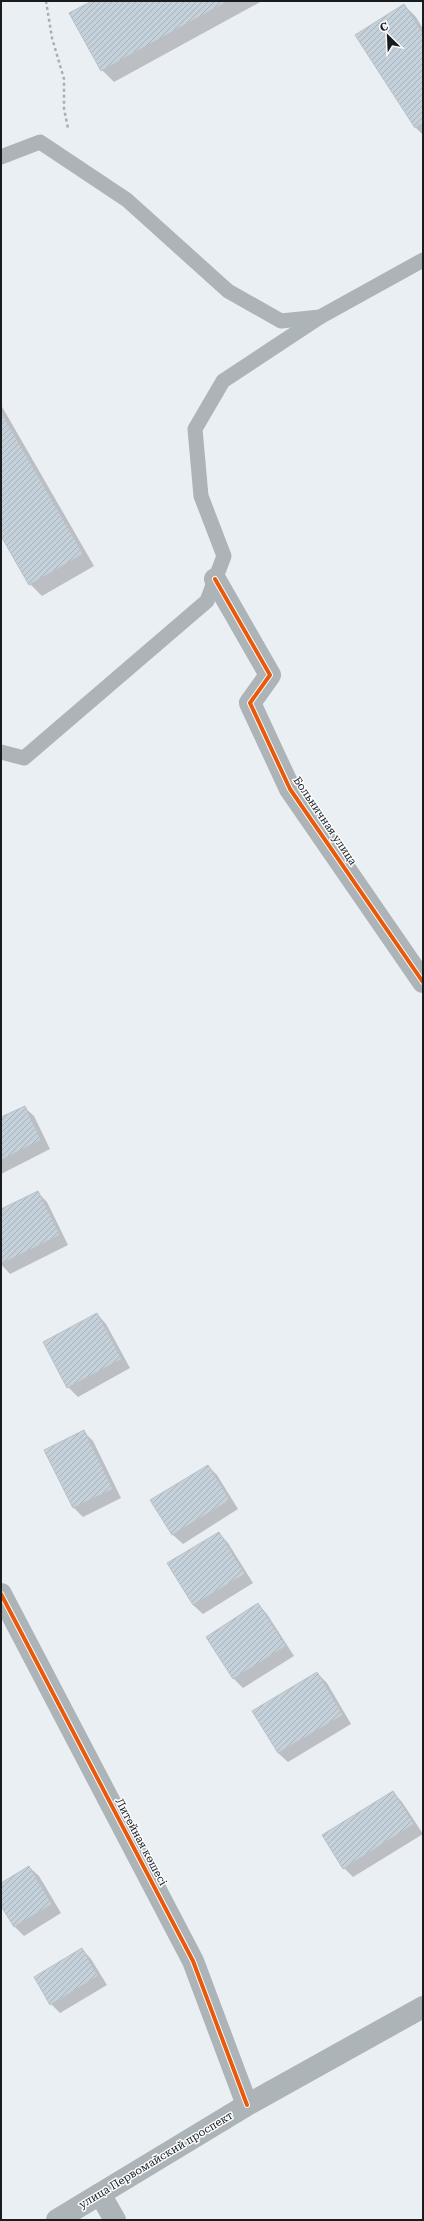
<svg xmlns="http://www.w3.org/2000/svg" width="424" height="2221" font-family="'Roboto Serif',serif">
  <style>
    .shadow { fill: #0003 }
    .building { fill: url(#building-hatch); stroke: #bdc1c4 }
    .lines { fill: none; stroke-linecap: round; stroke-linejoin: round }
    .path { stroke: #a9aeb3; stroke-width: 2.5; stroke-dasharray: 3 3; stroke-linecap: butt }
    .lane { stroke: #adb4b8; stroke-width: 15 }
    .street { stroke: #adb4b8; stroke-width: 22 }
    .cycleway-casing { stroke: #fafcfd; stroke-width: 6 }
    .cycleway { stroke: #e8590c; stroke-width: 4 }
    .labels { text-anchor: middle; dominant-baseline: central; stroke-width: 3; stroke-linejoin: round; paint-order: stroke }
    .street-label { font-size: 11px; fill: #191c1f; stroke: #fafcfd }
  </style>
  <defs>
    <pattern id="building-hatch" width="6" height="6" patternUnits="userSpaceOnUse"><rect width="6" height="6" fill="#c4d0da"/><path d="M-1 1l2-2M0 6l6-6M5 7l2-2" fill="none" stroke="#a8b2bb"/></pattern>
  </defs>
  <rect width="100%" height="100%" fill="#eaeff4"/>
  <!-- shadow -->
  <g class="shadow">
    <polygon points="94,1 262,1 114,82 102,70"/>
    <polygon points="404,5 416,17 423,29 423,135 416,128"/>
    <polygon points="1,405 94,566 42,596 30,584 1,534"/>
    <polygon points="24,1107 34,1116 50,1149 1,1174 1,1119"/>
    <polygon points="37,1192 47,1202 68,1245 10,1274 1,1264 1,1210"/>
    <polygon points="97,1314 106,1324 130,1368 78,1397 68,1387"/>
    <polygon points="83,1431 93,1441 121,1498 83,1517 74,1508 45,1451"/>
    <polygon points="208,1466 217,1475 238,1509 183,1544 173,1535 152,1501"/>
    <polygon points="219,1533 228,1543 253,1583 203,1614 193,1605"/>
    <polygon points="258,1604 267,1614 294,1656 243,1688 234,1679 207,1637"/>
    <polygon points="317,1673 327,1683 351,1724 288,1762 278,1753"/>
    <polygon points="393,1792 402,1802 423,1834 353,1877 344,1868"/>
    <polygon points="29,1867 39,1876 61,1913 24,1936 15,1927 1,1904 1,1884"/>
    <polygon points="82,1949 91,1959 107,1985 60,2013 51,2004"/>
  </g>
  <!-- building -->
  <g class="building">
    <polygon points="92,1 228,1 101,71 69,13"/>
    <polygon points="404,4 423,34 423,123 415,128 355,35"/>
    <polygon points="1,412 83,554 29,585 1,536"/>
    <polygon points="25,1106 41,1140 1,1160 1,1117"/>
    <polygon points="38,1191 60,1235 1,1264 1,1209"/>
    <polygon points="97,1313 122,1359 67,1388 43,1342"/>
    <polygon points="84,1430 113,1489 73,1508 44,1450"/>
    <polygon points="208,1465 230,1500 172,1535 150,1500"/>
    <polygon points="219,1532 245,1574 193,1605 167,1563"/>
    <polygon points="258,1603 286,1646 233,1679 206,1637"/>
    <polygon points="317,1672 343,1715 278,1753 252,1711"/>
    <polygon points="393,1791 414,1824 343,1869 322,1835"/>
    <polygon points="29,1866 52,1904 14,1927 1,1906 1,1883"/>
    <polygon points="82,1948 98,1976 50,2005 34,1977"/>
  </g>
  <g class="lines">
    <!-- path -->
    <polyline class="path" points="46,1 52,38 64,79 64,109 68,128"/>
    <!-- lane -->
    <g class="lane">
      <polyline points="1,157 40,142 127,200 228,291 281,321 320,317 423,260"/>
      <polyline points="1,752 24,758 207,601 224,556 201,496 195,429 223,381 320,317"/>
    </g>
    <!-- street -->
    <g class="street">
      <polyline points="215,579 270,675 250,703 290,789 423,982"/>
      <polyline points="1,1594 193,1961 247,2105"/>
      <polyline points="100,2194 115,2220"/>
      <polyline points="57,2220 247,2105 423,2007"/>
    </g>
    <!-- cycleway casing -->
    <g class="cycleway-casing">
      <g id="cycleway">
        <polyline points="215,579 270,675 250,703 290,789 423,982"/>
        <polyline points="1,1594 193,1961 247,2105"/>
      </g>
    </g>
    <!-- cycleway -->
    <use href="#cycleway" class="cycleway"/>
  </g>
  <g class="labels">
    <!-- street labels -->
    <g class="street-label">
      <text transform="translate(325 821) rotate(56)">Больничная улица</text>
      <text transform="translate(141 1842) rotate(62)">Литейная көшесі</text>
      <text transform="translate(156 2160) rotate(-31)">улица Первомайский проспект</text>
    </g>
  </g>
  <!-- border -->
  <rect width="424" height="2221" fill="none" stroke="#191c1f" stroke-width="4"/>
  <!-- north arrow -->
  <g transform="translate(388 36) rotate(336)" stroke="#fafcfd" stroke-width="3" paint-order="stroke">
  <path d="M0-3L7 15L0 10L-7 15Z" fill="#191c1f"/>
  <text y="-6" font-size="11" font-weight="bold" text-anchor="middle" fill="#191c1f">С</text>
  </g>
</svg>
